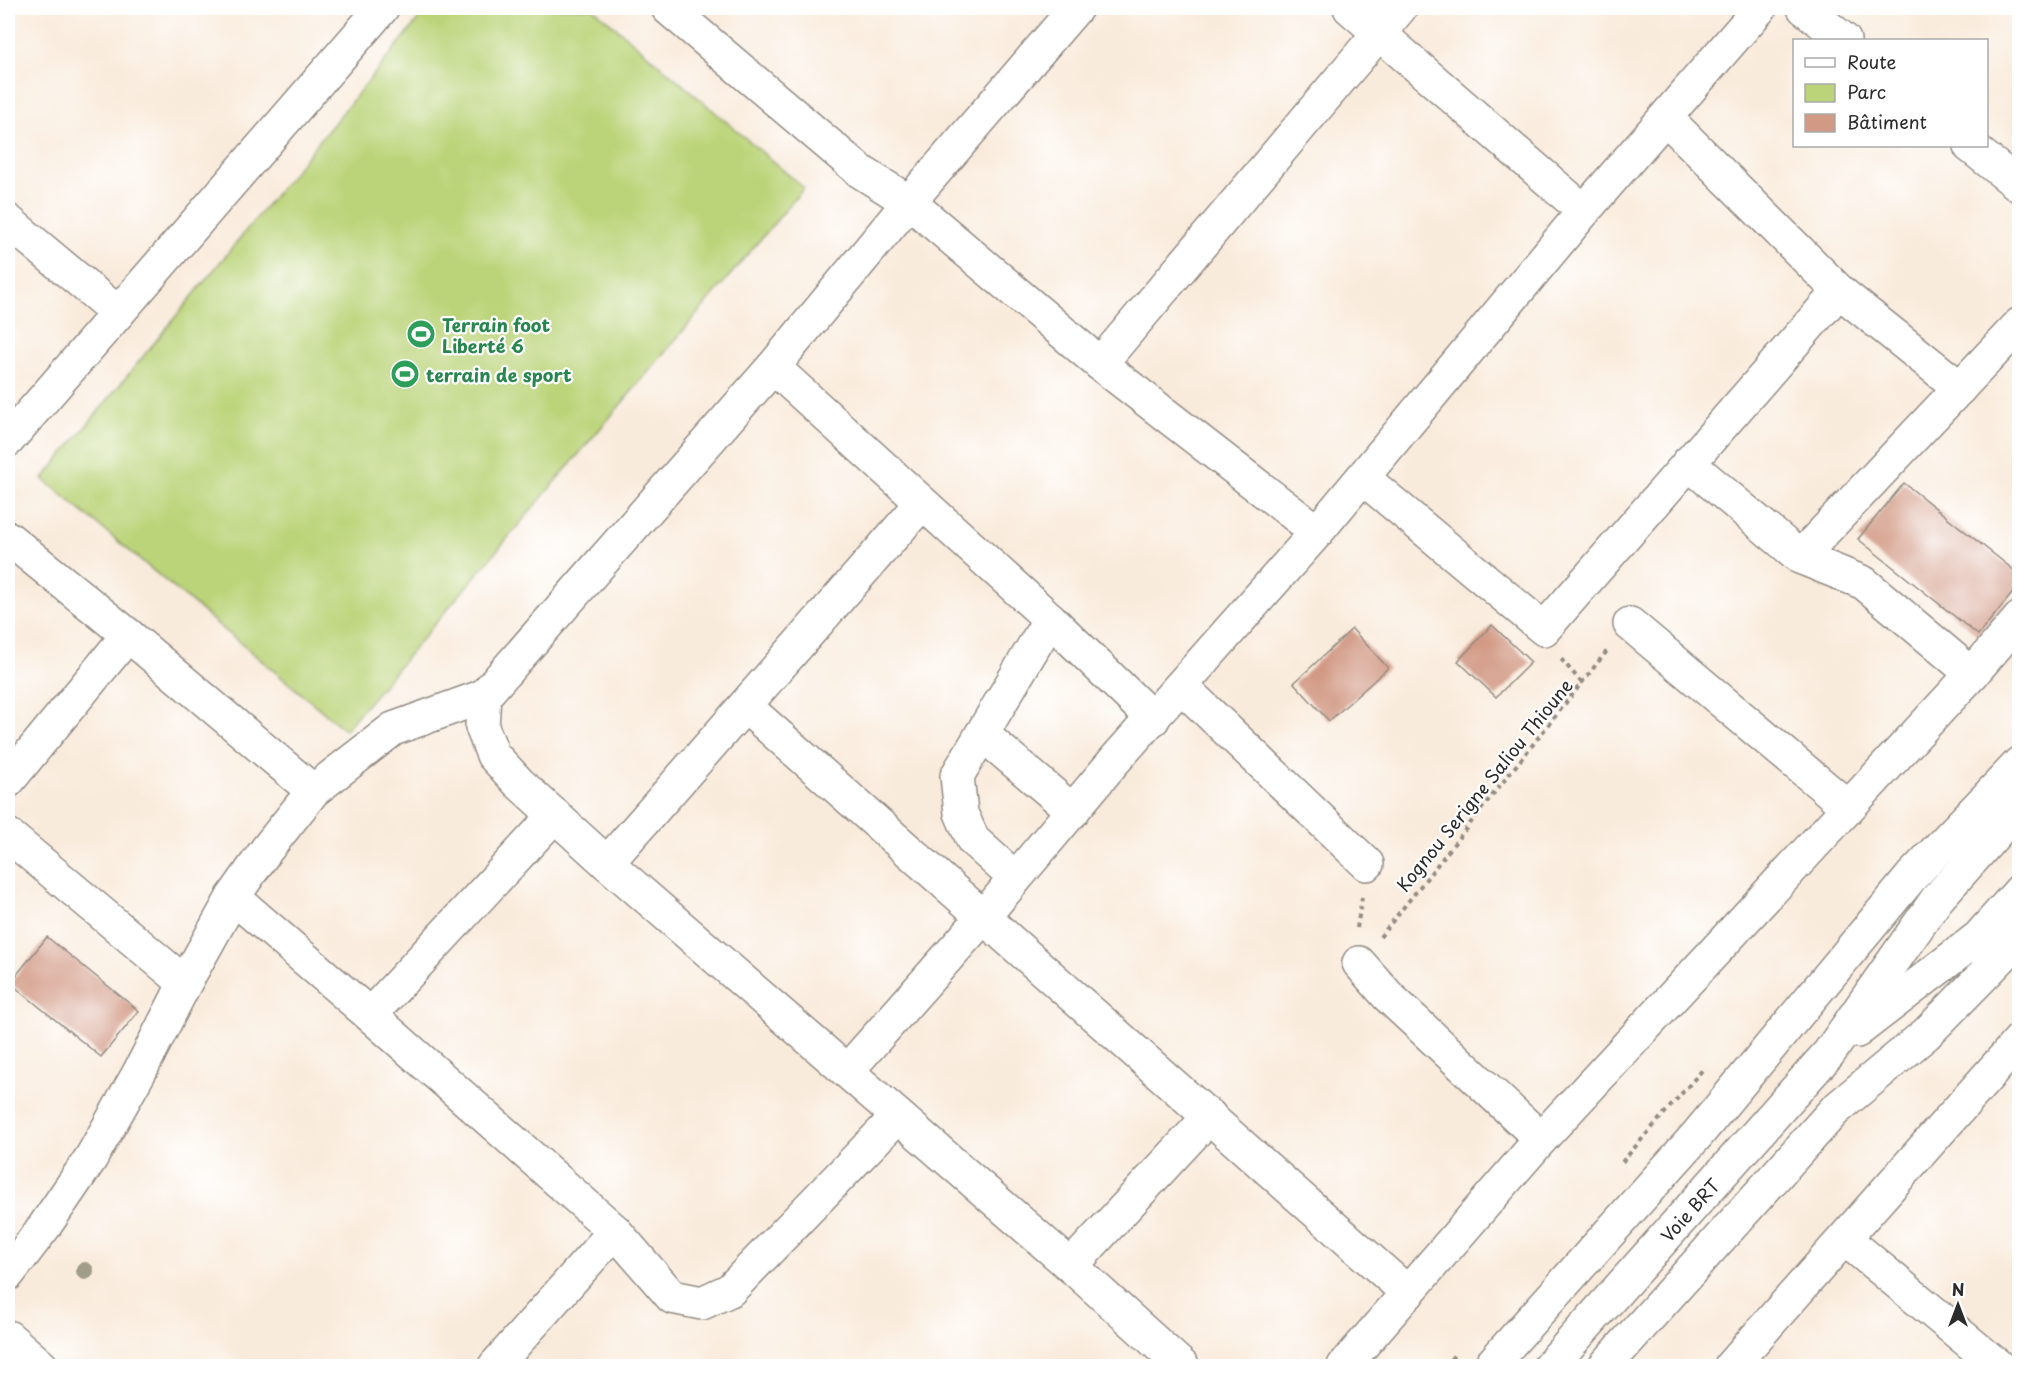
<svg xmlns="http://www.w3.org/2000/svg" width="2027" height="1374" font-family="'Playpen Sans',sans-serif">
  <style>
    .green { fill: #bbd479; stroke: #738052; stroke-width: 1.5 }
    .building { fill: #d29984 }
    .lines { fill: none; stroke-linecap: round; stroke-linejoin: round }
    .minor-casing { stroke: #928b83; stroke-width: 36 }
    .major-casing { stroke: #928b83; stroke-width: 36 }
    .path { stroke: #928b83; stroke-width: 4; stroke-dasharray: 4.5 4.5; stroke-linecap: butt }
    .minor { stroke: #fff; stroke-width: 33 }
    .major { stroke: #fff; stroke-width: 33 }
    .tree { fill: #9f9d87 }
    .labels { text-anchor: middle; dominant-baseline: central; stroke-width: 4.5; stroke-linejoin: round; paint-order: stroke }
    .leisure-label { font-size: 18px; font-weight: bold; fill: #27864d; stroke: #fff; text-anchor: start }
    .street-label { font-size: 18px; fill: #2b2b2b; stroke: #fff }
  </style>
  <rect width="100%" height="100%" fill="#fff"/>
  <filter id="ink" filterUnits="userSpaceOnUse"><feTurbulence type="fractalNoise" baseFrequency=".0167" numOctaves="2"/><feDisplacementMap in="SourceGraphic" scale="12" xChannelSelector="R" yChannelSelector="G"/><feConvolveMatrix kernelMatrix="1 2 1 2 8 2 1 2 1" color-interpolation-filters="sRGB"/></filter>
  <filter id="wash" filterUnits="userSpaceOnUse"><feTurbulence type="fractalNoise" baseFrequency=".008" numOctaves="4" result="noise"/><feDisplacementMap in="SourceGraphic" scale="24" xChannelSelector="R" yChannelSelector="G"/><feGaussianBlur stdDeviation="1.35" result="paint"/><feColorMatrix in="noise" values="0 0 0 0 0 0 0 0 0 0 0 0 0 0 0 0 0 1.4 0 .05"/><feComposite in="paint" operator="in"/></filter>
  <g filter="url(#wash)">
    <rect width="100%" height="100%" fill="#f9ebdb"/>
    <!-- green -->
    <polygon class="green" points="428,8 593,8 804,188 345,730 43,479"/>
    <g id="blocks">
      <!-- building -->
      <g class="building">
        <polygon points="1904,483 2020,575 2020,584 1978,635 1858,539"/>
        <polygon points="1492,625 1531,662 1496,697 1458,661"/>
        <polygon points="1352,629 1388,668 1329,721 1294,683"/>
        <polygon points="47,937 139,1011 101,1057 10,983"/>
      </g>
    </g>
  </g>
  <g filter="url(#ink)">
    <use href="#blocks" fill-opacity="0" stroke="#928b83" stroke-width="1.5"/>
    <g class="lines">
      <!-- minor casing -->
      <g class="minor-casing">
        <g id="minor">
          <polyline points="668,8 860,171 909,202 1100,364 1317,532"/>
          <polyline points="1076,8 909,202 773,367 484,696 482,727 493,755 519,783 607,863 1071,1266 1182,1366"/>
          <polyline points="1350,8 1584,211"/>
          <polyline points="1804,8 1844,40"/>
          <polyline points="1666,118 1839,291 1960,388"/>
          <polyline points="1970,146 2020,186"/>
          <polyline points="8,221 118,313"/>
          <polyline points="1100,364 1400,8"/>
          <polyline points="773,367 1050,619 1153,719"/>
          <polyline points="8,440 382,8"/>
          <polyline points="1688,463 1800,557 1864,583 1972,674"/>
          <polyline points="1363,478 1544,629 1839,291"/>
          <polyline points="8,538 128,635 313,791"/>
          <polyline points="1800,557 2020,324"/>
          <polyline points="1630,624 1848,807"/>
          <polyline points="1181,686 1367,864"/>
          <polyline points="745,706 1408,1293"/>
          <polyline points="982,734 1073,811"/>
          <polyline points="8,781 128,635"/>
          <polyline points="8,835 185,983"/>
          <polyline points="607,863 922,503"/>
          <polyline points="1015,878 973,840 961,813 957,776 1050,619"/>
          <polyline points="233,897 370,1015 615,1231"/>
          <polyline points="1359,963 1388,996 1541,1139"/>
          <polyline points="370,1015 555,815"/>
          <polyline points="1857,1031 1979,937 2020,891"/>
          <polyline points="847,1071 984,916 1115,760 1317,532 1584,211 1760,8"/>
          <polyline points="1845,1239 1998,1366"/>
          <polyline points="1071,1266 1210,1116"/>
          <polyline points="8,1274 44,1227 91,1158 140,1071 185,983 233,897 267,849 313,791 393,729 484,696"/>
          <polyline points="8,1337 41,1366"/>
          <polyline points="495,1366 615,1231 672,1297 702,1303 730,1290 898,1116"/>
          <polyline points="1344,1366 1541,1139 1972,674 2020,618"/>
          <polyline points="1550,1366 1829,1053 1937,899 2020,806"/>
          <polyline points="1731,1366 2020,1040"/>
        </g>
      </g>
      <!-- major casing -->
      <g class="major-casing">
        <g id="major">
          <polyline points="1490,1366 1697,1135 1912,876 2020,763"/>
          <polyline points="1605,1366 1835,1110 1926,1034 2020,938"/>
        </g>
      </g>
      <!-- path -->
      <g class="path">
        <polyline points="1561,659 1582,683"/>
        <polyline points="1357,928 1362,897"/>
        <polyline points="1380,937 1607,651"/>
        <polyline points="1622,1162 1704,1068"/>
        <polyline points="1445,1366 1456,1353"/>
      </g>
      <!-- minor -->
      <use href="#minor" class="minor"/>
      <!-- major -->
      <use href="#major" class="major"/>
    </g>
    <!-- trees -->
    <circle class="tree" cx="85" cy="1271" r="9"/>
  </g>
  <!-- icons -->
  <defs>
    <g id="stadium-disc" transform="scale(1.5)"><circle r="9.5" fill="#2e9e5b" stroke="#fff"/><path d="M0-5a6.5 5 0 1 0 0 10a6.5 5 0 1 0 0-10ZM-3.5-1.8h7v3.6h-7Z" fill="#fff"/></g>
  </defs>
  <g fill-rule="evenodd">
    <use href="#stadium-disc" x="421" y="334"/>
    <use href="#stadium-disc" x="405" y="374"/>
  </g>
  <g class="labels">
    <!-- leisure labels -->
    <g class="leisure-label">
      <text x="442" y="324">Terrain foot<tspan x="442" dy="21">Liberté 6</tspan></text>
      <text x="426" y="374">terrain de sport</text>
    </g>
    <!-- street labels -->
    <g class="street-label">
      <text transform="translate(1484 785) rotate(-51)">Kognou Serigne Saliou Thioune</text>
      <text transform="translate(1690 1210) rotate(-48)">Voie BRT</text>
    </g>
  </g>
  <!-- margin -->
  <rect width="2027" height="1374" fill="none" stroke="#fff" stroke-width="30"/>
  <!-- legend -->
  <rect x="1793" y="39" width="195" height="108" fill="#ffffff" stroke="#aaaaaa" stroke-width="1.5"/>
  <rect x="1805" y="58" width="30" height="9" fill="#ffffff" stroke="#aaaaaa" stroke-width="1.5"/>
  <text x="1847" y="69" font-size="18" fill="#2b2b2b">Route</text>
  <rect x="1805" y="84" width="30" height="18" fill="#bbd479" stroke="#aaaaaa" stroke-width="1.5"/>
  <text x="1847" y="99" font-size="18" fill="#2b2b2b">Parc</text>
  <rect x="1805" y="114" width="30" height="18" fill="#d29984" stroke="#aaaaaa" stroke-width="1.5"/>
  <text x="1847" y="129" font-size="18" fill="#2b2b2b">Bâtiment</text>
  <!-- north arrow -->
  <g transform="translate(1958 1305)" stroke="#ffffff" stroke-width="4.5" paint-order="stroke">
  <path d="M0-4.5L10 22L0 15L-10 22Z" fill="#2b2b2b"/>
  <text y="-9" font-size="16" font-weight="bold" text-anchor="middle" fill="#2b2b2b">N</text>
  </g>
</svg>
